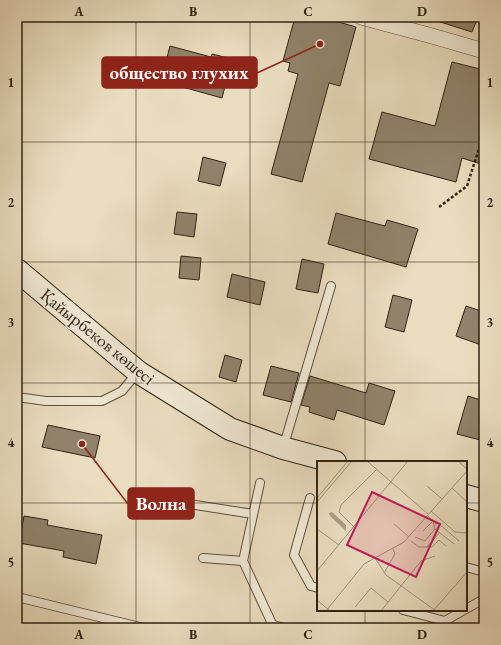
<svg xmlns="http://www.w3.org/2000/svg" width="501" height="645" font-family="'EB Garamond',serif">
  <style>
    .building { fill: #91836b; stroke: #302211 }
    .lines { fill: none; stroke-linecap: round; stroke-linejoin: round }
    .service-casing { stroke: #5e513c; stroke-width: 10 }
    .minor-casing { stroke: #5e513c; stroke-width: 16 }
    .secondary-casing { stroke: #302211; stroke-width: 24 }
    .path { stroke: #302211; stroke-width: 2.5; stroke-dasharray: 3 2; stroke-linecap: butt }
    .service { stroke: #f1e9d5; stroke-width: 8 }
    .minor { stroke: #f1e9d5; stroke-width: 15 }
    .secondary { stroke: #f1e9d5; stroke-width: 22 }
    .grid { fill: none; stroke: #302211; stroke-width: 1; stroke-opacity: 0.55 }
    .labels { text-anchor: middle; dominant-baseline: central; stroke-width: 3; stroke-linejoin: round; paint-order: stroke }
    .street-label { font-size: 18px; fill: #302211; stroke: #f1e9d5 }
    .inset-road { fill: none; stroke: #a09279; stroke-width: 1 }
    .view { fill: #c2185b; fill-opacity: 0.15; stroke: #c2185b; stroke-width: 2 }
    .inset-edge { fill: none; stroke: #302211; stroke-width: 2 }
    .leader { fill: none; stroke: #8f2418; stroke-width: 1.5 }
    .callout-dot { fill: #8f2418; stroke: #f1e9d5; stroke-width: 1.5 }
    .callout { fill: #8f2418; stroke: #8f2418; stroke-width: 1.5 }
    .callout-label { font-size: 19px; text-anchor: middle; font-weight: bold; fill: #fff }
    .neatline { fill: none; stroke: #302211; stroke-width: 1.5 }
    .grid-label { font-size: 13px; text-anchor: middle; font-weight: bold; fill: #302211 }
  </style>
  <rect width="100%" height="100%" fill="#eaddbf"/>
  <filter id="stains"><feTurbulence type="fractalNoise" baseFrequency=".005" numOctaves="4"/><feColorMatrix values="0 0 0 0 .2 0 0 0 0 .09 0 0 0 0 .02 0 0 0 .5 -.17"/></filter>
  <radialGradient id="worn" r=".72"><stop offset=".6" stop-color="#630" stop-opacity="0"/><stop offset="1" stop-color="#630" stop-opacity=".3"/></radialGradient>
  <!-- building -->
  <g class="building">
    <polygon points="295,17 321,17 356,27 340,86 329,83 302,182 271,174 298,74 288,71 290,63 283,61"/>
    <polygon points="435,17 478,17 472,32 434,20"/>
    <polygon points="170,46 211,57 212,54 232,59 222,98 161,81"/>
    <polygon points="452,62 484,70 479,93 484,94 484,165 462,158 456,182 369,159 382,112 435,126"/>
    <polygon points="203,157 226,163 220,186 198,181"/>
    <polygon points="177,212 197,214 194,237 174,234"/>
    <polygon points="336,213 385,226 387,220 418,229 406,267 328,244"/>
    <polygon points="181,256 201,258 199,280 179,278"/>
    <polygon points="302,259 324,264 318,293 296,289"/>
    <polygon points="232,274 265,282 260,305 227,297"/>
    <polygon points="393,295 412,300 404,332 385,327"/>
    <polygon points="466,306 484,312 484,346 456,336"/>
    <polygon points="225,355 242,360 236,382 219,377"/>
    <polygon points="271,366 299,373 291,402 263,395"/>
    <polygon points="310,376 366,393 369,383 395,391 384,425 337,410 334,420 309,412 310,407 301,405"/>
    <polygon points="468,396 484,401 484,441 457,434"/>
    <polygon points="48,425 100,436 95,458 42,447"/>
    <polygon points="24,516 48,520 47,525 102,535 96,564 63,557 64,551 19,543"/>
  </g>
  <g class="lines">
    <!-- service casing -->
    <g class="service-casing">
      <g id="service">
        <polyline points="17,397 46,401 102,401 122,391 137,373"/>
        <polyline points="283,448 331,286"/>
        <polyline points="260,483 243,561 274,628"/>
        <polyline points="310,498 294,555 311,586 318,588"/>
        <polyline points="176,502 253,514"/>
        <polyline points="203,558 243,561"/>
        <polyline points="466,567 484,572"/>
        <polyline points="17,597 144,628"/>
        <polyline points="466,609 482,600 484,597"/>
        <polyline points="403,610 445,621 464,610"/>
        <polyline points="273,625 285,628"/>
      </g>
    </g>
    <!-- minor casing -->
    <g class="minor-casing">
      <polyline id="minor" points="361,17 432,36 484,51"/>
    </g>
    <!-- secondary casing -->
    <g class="secondary-casing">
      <g id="secondary">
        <polyline points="17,270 138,372 230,429 283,448 335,462"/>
        <polyline points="466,496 484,501"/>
      </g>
    </g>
    <!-- path -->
    <polyline class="path" points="439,207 467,186 484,133"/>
    <!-- service -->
    <use href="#service" class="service"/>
    <!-- minor -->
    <use href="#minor" class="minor"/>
    <!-- secondary -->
    <use href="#secondary" class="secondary"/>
  </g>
  <!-- grid -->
  <path class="grid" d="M136 17V628M250 17V628M365 17V462M17 142H484M17 262H484M17 383H484M17 503H318M466 503H484M365 610V628"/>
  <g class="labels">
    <!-- street labels -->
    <g class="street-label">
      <text transform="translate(98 336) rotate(39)">Қайырбеков көшесі</text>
    </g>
  </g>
  <!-- overview -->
  <g transform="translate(317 461)">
    <rect width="150" height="150" fill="#eaddbf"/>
    <path d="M15 51 29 64V70L13 55 12 52Z" fill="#ab9d84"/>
    <path class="inset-road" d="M50 0 111 53M141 0 150 8M110 25 125 38M135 27 150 41M0 37 31 0M0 41 35 0M114 50 138 71 150 72M77 63 92 76M118 63 121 62 142 80M37 66 22 51 24 44 60 8M0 68 22 84M118 68 137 83M106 70 116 60M98 76 108 80 118 68 116 60 111 55M94 80 102 86H115L122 79 129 85M110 86 123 71M58 97 69 114 119 150M0 110 91 0M67 112 78 93 76 88M0 139 13 150M38 146 54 127 71 141M9 150 47 103 87 81 150 10M64 150 104 100 118 95M116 150 150 111"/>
    <path class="view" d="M55 31 123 63 99 116 30 84Z"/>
    <rect width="150" height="150" class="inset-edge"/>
  </g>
  <!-- callouts -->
  <path class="leader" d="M320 44L257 73M82 444L128 504"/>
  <g class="callout-dot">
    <circle cx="320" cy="44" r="4"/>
    <circle cx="82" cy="444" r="4"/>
  </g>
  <g class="callout">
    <rect x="102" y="57" width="155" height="31" rx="4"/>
    <rect x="128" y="488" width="66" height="31" rx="4"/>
  </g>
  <g class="callout-label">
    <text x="179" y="79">общество глухих</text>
    <text x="161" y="510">Волна</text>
  </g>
  <!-- margin -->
  <rect width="501" height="645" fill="none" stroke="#eaddbf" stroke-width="44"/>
  <rect x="22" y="22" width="457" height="601" class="neatline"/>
  <g class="grid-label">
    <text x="79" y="16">A</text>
    <text x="193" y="16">B</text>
    <text x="308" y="16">C</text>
    <text x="422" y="16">D</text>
    <text x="11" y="87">1</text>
    <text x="490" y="87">1</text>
    <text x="11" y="207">2</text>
    <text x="490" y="207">2</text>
    <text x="11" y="327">3</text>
    <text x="490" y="327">3</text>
    <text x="11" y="447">4</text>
    <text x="490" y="447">4</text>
    <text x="11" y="567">5</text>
    <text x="490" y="567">5</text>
    <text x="79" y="639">A</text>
    <text x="193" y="639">B</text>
    <text x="308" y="639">C</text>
    <text x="422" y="639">D</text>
  </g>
  <rect width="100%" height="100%" filter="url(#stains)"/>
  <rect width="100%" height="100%" fill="url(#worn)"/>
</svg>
